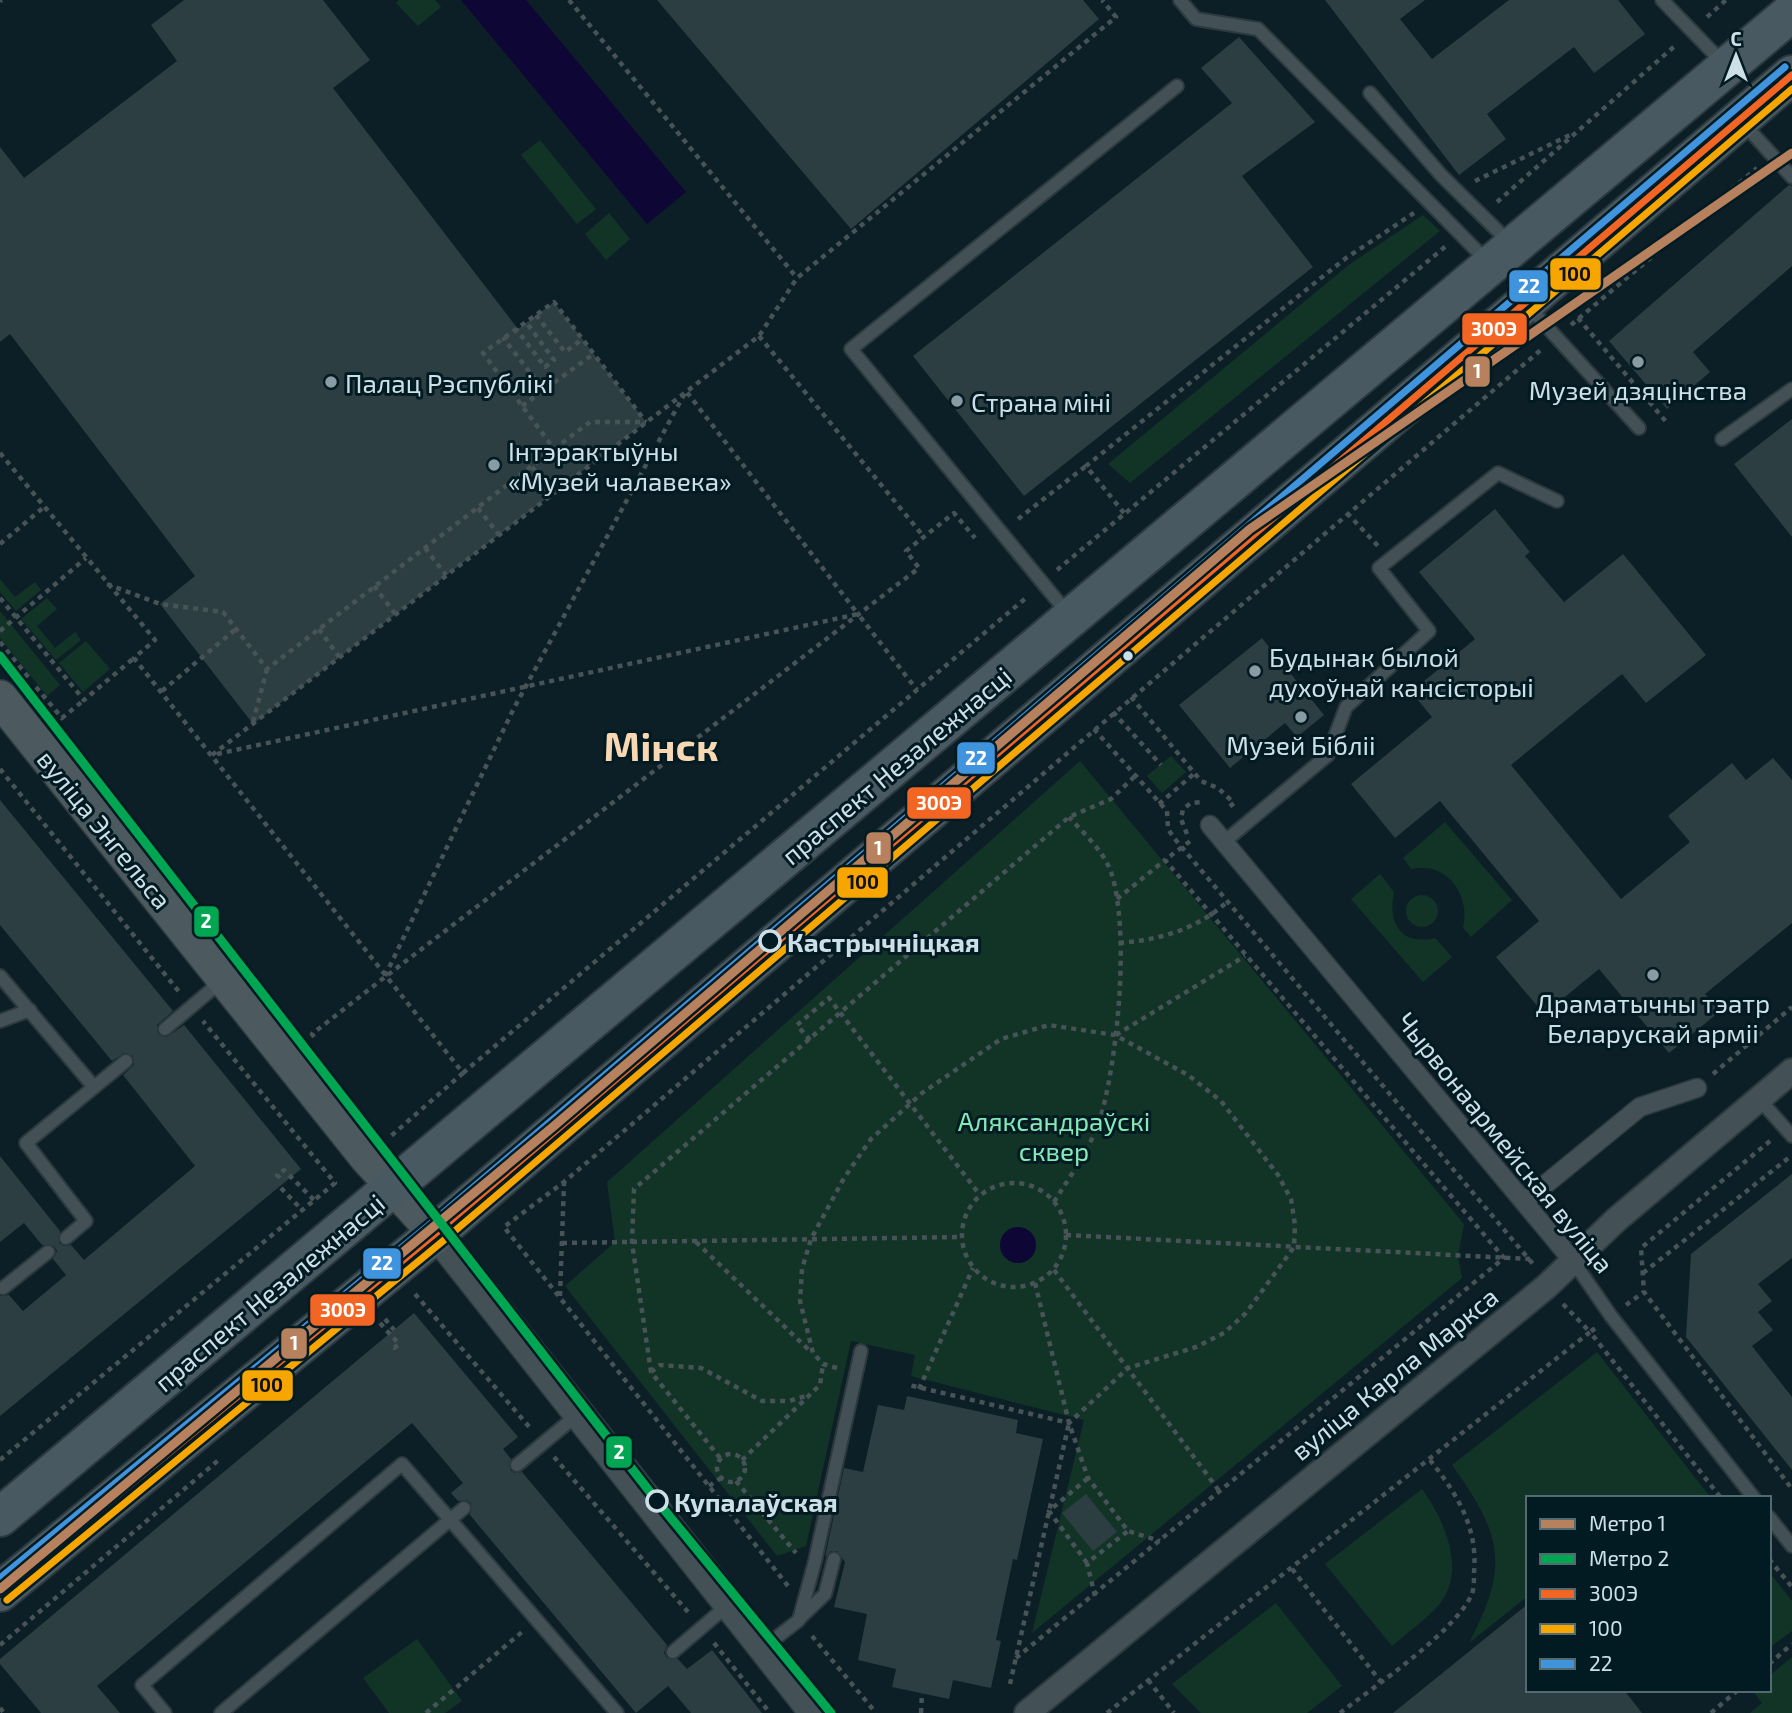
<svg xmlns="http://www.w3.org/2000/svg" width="1792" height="1713" font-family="'Exo 2',sans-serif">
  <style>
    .green { fill: #113426 }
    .water { fill: #0e0635 }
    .building { fill: #2c3e41 }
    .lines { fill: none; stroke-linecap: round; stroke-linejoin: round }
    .service-casing { stroke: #2c393e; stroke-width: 16 }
    .pedestrian-casing { stroke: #2c393e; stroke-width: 21 }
    .minor-casing { stroke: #2c393e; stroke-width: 28 }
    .tertiary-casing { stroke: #2c393e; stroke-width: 33 }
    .secondary-casing { stroke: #2c393e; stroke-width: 38 }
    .primary-casing { stroke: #2c393e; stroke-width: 42 }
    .path { stroke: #475357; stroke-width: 4.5; stroke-dasharray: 5 5; stroke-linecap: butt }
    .service { stroke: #435055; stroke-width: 12 }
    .pedestrian { stroke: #435055; stroke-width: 18 }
    .minor { stroke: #435055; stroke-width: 24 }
    .tertiary { stroke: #435055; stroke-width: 30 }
    .secondary { stroke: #4c5a60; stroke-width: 35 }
    .primary { stroke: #495962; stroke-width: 38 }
    .bus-1-casing { stroke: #021b23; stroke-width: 12 }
    .bus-2-casing { stroke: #021b23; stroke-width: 12 }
    .bus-3-casing { stroke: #021b23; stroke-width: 12 }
    .bus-1 { stroke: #f26522; stroke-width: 7 }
    .bus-2 { stroke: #f7a600; stroke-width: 7 }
    .bus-3 { stroke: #4094de; stroke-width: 7 }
    .metro-1-casing { stroke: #021b23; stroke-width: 14 }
    .metro-2-casing { stroke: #021b23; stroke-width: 14 }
    .metro-1 { stroke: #b6815c; stroke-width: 9 }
    .metro-2 { stroke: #00a651; stroke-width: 9 }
    .poi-dot { fill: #8a9ca3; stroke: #021b23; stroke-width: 2.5 }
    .bus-dot { fill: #cee0e7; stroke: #021b23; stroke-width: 2.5 }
    .stop-dot { fill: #021b23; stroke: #cee0e7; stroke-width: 3.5 }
    .labels { text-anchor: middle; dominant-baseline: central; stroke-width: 6; stroke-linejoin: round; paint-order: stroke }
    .poi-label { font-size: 26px; fill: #cee0e7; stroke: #021b23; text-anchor: start }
    .street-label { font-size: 26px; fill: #cee0e7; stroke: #021b23 }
    .stop-label { font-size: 26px; font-weight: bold; fill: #cee0e7; stroke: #021b23; text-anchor: start }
    .park-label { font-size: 26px; fill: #83eab7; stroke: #021b23 }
    .town-label { font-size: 40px; font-weight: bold; fill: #f8d7b3; stroke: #021b23 }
    .line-badge { stroke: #021b23; stroke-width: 2.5 }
    .badge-label { font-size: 19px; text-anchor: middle; font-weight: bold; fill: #fff }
    .pale-badge-label { font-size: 19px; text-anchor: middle; font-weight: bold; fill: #111 }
  </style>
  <rect width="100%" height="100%" fill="#0c1f26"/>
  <!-- green -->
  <g class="green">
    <polygon points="399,0 435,0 441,7 418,26 396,3"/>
    <polygon points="540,140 596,209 577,224 521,155"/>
    <polygon points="609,213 630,239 606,260 585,234"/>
    <polygon points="1423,215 1440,231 1130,483 1108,464 1350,264"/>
    <polygon points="0,579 15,597 35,582 41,590 16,611 0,592"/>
    <polygon points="47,598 57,609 37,626 55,648 75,632 81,640 56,660 21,619"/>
    <polygon points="0,611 60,685 47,696 0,638"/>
    <polygon points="86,641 110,669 83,692 59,663"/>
    <polygon points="1171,756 1186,772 1162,793 1147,776"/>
    <polygon points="1080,761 1464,1224 1458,1256 1462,1278 1032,1633 1084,1420 911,1376 915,1355 851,1341 806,1546 777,1556 565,1286 615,1242 607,1182"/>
    <path d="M1445 822 1512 900 1471 937 1463 928C1471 895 1447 861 1411 869L1403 858Z"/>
    <path d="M1380 874 1394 892C1388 923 1400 946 1435 938L1452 957 1423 982 1351 899Z"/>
    <circle cx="1422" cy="911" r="16"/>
    <path d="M1597 1352 1711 1498H1528V1596L1469 1643C1510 1565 1502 1535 1452 1465Z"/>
    <path d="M1422 1489C1444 1519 1468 1572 1438 1606 1425 1620 1407 1633 1392 1646L1325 1564Z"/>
    <polygon points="1769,1572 1792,1601 1792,1631 1769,1648"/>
    <polygon points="1276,1603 1342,1686 1307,1713 1201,1713 1172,1684"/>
    <polygon points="417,1639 462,1701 445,1713 389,1713 363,1678"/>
    <polygon points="1792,1657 1792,1713 1750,1713 1762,1703 1752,1690 1769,1690 1769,1676"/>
  </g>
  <!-- water -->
  <g class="water">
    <polygon points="461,0 526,0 686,192 647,224"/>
    <circle cx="1018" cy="1245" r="18"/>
  </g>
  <!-- building -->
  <g class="building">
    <polygon points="184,0 323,0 370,60 333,88 518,329 554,302 646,422 253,724 160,604 195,576 10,334 0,342 0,147 24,178 177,61 151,25"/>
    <polygon points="657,0 1083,0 1099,19 851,229"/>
    <polygon points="1325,0 1425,0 1400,19 1432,59 1509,0 1618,0 1645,34 1594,73 1574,47 1487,114 1506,139 1459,175"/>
    <polygon points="1239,37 1315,122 1242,176 1313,267 1024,496 913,356 1232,103 1201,68"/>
    <polygon points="1789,185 1792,186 1792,266 1693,352 1710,372 1667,409 1609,341"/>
    <polygon points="1792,419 1792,537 1734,464"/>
    <polygon points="1495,509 1530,552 1525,556 1564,602 1623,554 1706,655 1646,703 1622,674 1511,765 1621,899 1690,842 1668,816 1732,763 1746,780 1773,758 1792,780 1792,923 1705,994 1719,1012 1669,1053 1599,969 1544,1014 1496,957 1539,921 1440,801 1395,838 1351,784 1432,717 1411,692 1475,639 1419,572"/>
    <polygon points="1262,638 1324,715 1297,737 1285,723 1230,768 1179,705"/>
    <polygon points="0,800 173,1011 157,1025 158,1034 167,1037 184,1025 301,1169 0,1416 0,1296 9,1295 23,1311 66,1275 53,1259 57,1251 54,1246 42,1245 24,1223 0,1242 0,1156 60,1231 59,1243 64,1246 71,1245 84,1260 195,1166 123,1075 134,1065 133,1056 124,1053 112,1061 0,925"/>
    <polygon points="1792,1174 1792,1258 1758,1284 1772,1301 1758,1312 1773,1330 1752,1346 1792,1397 1792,1470 1686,1337 1691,1254"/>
    <polygon points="414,1313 518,1437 503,1449 511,1459 510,1470 515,1473 522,1472 667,1645 664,1653 667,1658 678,1659 687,1669 712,1650 762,1713 691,1713 668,1686 636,1713 470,1515 471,1503 466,1500 458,1501 451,1493 463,1483 412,1423 97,1686 120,1713 41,1713 0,1664 0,1659"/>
    <polygon points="907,1396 1018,1420 1016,1433 1043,1439 1017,1560 1013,1559 996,1640 1001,1641 991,1688 953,1680 949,1699 892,1687 896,1669 858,1660 867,1614 834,1607 845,1562 837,1551 831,1551 825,1557 844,1468 863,1472 878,1405 904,1410"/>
    <polygon points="1086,1494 1117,1532 1093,1551 1062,1513"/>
    <polygon points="1528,1604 1528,1690 1624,1690 1642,1713 1393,1713"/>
  </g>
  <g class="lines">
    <!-- service casing -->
    <g class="service-casing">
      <g id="service">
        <polyline points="1180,0 1196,19 1258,29 1489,263"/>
        <polyline points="1662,0 1724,64"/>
        <polyline points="1370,93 1441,175 1511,244"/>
        <polyline points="1743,123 1792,177"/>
        <polyline points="1527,305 1639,428"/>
        <polyline points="1722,439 1792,389"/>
        <polyline points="1069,615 851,349 1177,86"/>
        <polyline points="1224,842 1328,755 1346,707 1429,631 1379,568 1498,473 1557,501"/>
        <polyline points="0,976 94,1087"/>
        <polyline points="0,1021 30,1010"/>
        <polyline points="165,1029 224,979"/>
        <polyline points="1759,1099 1792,1136"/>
        <polyline points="66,1238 86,1221 26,1143 126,1061"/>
        <polyline points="1573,1261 1611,1316 1754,1498"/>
        <polyline points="3,1288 48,1252"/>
        <polyline points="517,1465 577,1415"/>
        <polyline points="1769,1517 1792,1546"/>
        <polyline points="799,1619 825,1594 834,1559"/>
        <polyline points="763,1648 799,1620 815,1561 861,1351"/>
        <polyline points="673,1652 728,1605"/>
        <polyline points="165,1713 142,1685 402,1464 617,1713"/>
        <polyline points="221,1713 464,1508"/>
      </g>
    </g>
    <!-- pedestrian casing -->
    <g class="pedestrian-casing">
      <g id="pedestrian">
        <polyline points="1210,825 1573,1261"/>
        <polyline points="1524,1202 1640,1107 1697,1088"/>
      </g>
    </g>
    <!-- minor casing -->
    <g class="minor-casing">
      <polyline id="minor" points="1027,1713 1547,1286 1616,1220 1792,1071"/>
    </g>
    <!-- tertiary casing -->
    <g class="tertiary-casing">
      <polyline id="tertiary" points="436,1233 815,1713"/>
    </g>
    <!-- secondary casing -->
    <g class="secondary-casing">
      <polyline id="secondary" points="0,698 367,1157 436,1233"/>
    </g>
    <!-- primary casing -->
    <g class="primary-casing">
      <g id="primary">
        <polyline points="0,1517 1792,12"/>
        <polyline points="0,1592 436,1233 1792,75"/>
      </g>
    </g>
    <!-- path -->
    <g class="path">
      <polyline points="569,0 797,278"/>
      <polyline points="0,1 2,0"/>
      <polyline points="1707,17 1726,0"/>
      <polyline points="1475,181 1574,133"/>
      <polyline points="1497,202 1677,44"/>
      <polyline points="536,315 565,352 581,340"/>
      <polyline points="1578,318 1668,424"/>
      <polyline points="1571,325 1757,168"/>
      <polyline points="514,332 517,330 545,367 554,360 526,322"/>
      <polyline points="759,336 924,537"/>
      <polyline points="507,337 504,339 535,379 513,395"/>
      <polyline points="522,406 592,355"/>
      <polyline points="554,449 590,422 646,422"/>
      <polyline points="0,453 155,640 134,658 463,1073 391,1136"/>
      <polyline points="532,467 553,493"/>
      <polyline points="478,508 499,535"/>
      <polyline points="1124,513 1086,466 1346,258 1414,213"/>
      <polyline points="1347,513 1378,546"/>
      <polyline points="1018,519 1086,466"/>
      <polyline points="0,544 44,507"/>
      <polyline points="425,548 446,575"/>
      <polyline points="1057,570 1446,246"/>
      <polyline points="107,584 160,604 223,612 267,669 554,449 483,353 554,302 646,422"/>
      <polyline points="374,586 396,615"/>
      <polyline points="0,598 84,700 134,658"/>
      <polyline points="319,629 339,657"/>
      <polyline points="0,631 86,558"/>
      <polyline points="0,642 29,678"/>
      <polyline points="36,687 62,718 84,700"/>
      <polyline points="162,691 236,629"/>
      <polyline points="1131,697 1201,781 1218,788 1234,803 1228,808"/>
      <polyline points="1113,712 1161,765"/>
      <polyline points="253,722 267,669"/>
      <polyline points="1094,729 1167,811 1168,829 1174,838 1533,1264"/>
      <polyline points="217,754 858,614 917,690"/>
      <polyline points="212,755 759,336 797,278 1116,17 1102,0"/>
      <polyline points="0,769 180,993"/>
      <polyline points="1159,804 1196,772"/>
      <polyline points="1187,834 1181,819 1183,809 1191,803 1202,802"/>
      <polyline points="1117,899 1165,860"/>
      <path d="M1119 943C1160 940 1197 929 1227 902"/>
      <polyline points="385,976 513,710 686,391 858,614"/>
      <polyline points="1116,1035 1245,956"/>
      <polyline points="314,1037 312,1034 385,977 919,568 906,551 954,513 975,538"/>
      <polyline points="810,1040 797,1025 829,998 980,1195"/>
      <polyline points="463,1073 1027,597"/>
      <polyline points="1713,1074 1792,1007"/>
      <polyline points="1770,1141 1641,1248 1644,1292 1792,1489"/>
      <polyline points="280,1178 277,1175 284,1170 315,1201"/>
      <circle cx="1014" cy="1235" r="52"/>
      <polyline points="281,1188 303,1211"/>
      <path d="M1054 1202C1072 1173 1093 1145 1102 1112 1118 1053 1130 929 1111 872 1103 850 1084 834 1069 817"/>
      <polyline points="1066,1235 1530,1259"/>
      <polyline points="696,1242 811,1352"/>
      <polyline points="562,1243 961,1237"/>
      <polyline points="1054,1270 1220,1492"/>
      <polyline points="1643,1273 1791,1156"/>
      <polyline points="1035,1283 1069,1423 1088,1478 1128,1531 1160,1541"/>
      <polyline points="415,1294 531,1429"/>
      <polyline points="560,1296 564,1183"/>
      <polyline points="1563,1304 1590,1332 1597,1327"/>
      <polyline points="1626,1305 1644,1292"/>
      <polyline points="385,1319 394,1330"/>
      <polyline points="380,1323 399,1344 394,1348 391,1345"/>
      <polyline points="837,1368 823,1364 813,1353 800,1301 802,1269 811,1239 844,1178 871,1139 922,1093 1001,1039 1049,1025 1115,1035 1188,1075 1221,1101 1278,1175 1291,1199 1295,1225 1294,1247 1246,1313 1224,1333 1196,1347 1128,1368 1069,1423 909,1385"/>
      <polyline points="651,1372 660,1365 701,1368 762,1401 789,1401 806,1396"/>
      <polyline points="919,1389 973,1268"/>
      <circle cx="731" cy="1468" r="14"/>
      <polyline points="554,1457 688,1612"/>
      <polyline points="720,1458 651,1372 632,1243 634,1189 1069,817 1111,799 1135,776"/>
      <polyline points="0,1460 335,1183 203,1021"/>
      <polyline points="742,1460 820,1385 823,1364"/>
      <polyline points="736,1481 796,1553"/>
      <polyline points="709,1486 721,1478"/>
      <polyline points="1769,1559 1792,1587"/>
      <polyline points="1087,1563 1049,1511 1088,1478"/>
      <polyline points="1292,1569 1381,1682"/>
      <polyline points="788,1586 504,1227 564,1182 1543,348"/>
      <polyline points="1095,1596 1087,1563 1128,1531"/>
      <polyline points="812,1636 876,1713"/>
      <polyline points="714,1643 770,1713"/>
      <polyline points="0,1645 221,1458"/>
      <polyline points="1016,1658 1504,1258 1165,860 1193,839"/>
      <polyline points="1769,1664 1792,1644"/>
      <polyline points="1148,1680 1174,1713"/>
      <polyline points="1010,1684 1069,1423"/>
      <polyline points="0,1708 4,1713"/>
      <polyline points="426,1713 522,1632"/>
      <polyline points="921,1713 922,1693"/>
      <polyline points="1107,1713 1590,1332 1721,1498"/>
      <path d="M1340 1713C1375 1686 1454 1633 1472 1594 1474 1588 1474 1579 1474 1572 1478 1527 1457 1494 1430 1460"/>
      <polyline points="1711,1713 1738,1690"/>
    </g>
    <!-- service -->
    <use href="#service" class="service"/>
    <!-- pedestrian -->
    <use href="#pedestrian" class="pedestrian"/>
    <!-- minor -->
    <use href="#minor" class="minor"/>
    <!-- tertiary -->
    <use href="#tertiary" class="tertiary"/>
    <!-- secondary -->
    <use href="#secondary" class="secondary"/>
    <!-- primary -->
    <use href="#primary" class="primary"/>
    <!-- bus-1 casing -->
    <g class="bus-1-casing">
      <polyline id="bus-1" points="0,1592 436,1233 1792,75"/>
    </g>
    <!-- bus-2 casing -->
    <g class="bus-2-casing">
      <polyline id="bus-2" points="7,1600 443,1241 1792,89"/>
    </g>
    <!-- bus-3 casing -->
    <g class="bus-3-casing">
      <polyline id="bus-3" points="0,1578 429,1225 1785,67"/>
    </g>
    <!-- bus-1 -->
    <use href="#bus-1" class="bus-1"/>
    <!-- bus-2 -->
    <use href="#bus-2" class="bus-2"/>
    <!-- bus-3 -->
    <use href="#bus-3" class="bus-3"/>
    <!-- metro-1 casing -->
    <g class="metro-1-casing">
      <polyline id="metro-1" points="0,1589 554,1126 1250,529 1792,153"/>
    </g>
    <!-- metro-2 casing -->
    <g class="metro-2-casing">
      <polyline id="metro-2" points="0,656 657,1501 831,1713"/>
    </g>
    <!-- metro-1 -->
    <use href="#metro-1" class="metro-1"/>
    <!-- metro-2 -->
    <use href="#metro-2" class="metro-2"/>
  </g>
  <!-- markers -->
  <g class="poi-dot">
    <circle cx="1638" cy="362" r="7"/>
    <circle cx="331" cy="382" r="7"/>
    <circle cx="957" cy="401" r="7"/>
    <circle cx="494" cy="465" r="7"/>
    <circle cx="1255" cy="671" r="7"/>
    <circle cx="1301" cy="717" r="7"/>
    <circle cx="1653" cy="975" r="7"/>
  </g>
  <circle class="bus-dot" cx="1128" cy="656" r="6"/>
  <g class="stop-dot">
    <circle cx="770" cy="941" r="10"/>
    <circle cx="657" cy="1501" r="10"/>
  </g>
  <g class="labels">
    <!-- poi labels -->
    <g class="poi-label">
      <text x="345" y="382">Палац Рэспублікі</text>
      <text x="1638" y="389" text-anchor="middle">Музей дзяцінства</text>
      <text x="971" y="401">Страна міні</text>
      <text x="508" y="450">Інтэрактыўны<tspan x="508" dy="30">«Музей чалавека»</tspan></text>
      <text x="1269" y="656">Будынак былой<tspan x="1269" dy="30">духоўнай кансісторыі</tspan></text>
      <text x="1301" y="744" text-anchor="middle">Музей Бібліі</text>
      <text x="1653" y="1002" text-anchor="middle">Драматычны тэатр<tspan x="1653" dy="30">Беларускай арміі</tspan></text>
    </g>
    <!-- street labels -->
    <g class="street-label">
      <text transform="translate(896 765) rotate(-40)">праспект Незалежнасці</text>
      <text transform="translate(105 829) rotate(51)">вуліца Энгельса</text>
      <text transform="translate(1506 1142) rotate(51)">Чырвонаармейская вуліца</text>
      <text transform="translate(269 1292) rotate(-40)">праспект Незалежнасці</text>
      <text transform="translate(1394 1373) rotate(-39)">вуліца Карла Маркса</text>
    </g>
    <!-- stop labels -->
    <g class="stop-label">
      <text x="787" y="941">Кастрычніцкая</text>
      <text x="674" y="1501">Купалаўская</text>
    </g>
    <!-- park labels -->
    <g class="park-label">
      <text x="1054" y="1120">Аляксандраўскі<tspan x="1054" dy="30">сквер</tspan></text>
    </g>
    <!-- town labels -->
    <g class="town-label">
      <text x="661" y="745">Мінск</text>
    </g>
  </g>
  <g class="line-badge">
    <rect x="1549" y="257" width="53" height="34" rx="7" fill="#f7a600"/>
    <rect x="1508" y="269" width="41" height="34" rx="7" fill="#4094de"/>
    <rect x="1461" y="312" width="67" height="34" rx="7" fill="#f26522"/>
    <rect x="1464" y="355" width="27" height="33" rx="7" fill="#b6815c"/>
    <rect x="956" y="741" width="40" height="34" rx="7" fill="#4094de"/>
    <rect x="906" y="786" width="66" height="34" rx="7" fill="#f26522"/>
    <rect x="865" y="831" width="27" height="34" rx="7" fill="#b6815c"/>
    <rect x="836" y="866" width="53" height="33" rx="7" fill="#f7a600"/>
    <rect x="193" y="905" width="27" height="33" rx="7" fill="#00a651"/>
    <rect x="362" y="1247" width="40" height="33" rx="7" fill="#4094de"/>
    <rect x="309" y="1293" width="67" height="34" rx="7" fill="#f26522"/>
    <rect x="280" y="1327" width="28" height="33" rx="7" fill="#b6815c"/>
    <rect x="241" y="1369" width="53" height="33" rx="7" fill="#f7a600"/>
    <rect x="605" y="1435" width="28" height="34" rx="7" fill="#00a651"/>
  </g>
  <g class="badge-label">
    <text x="1529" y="293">22</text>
    <text x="1494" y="336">300Э</text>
    <text x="1477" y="378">1</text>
    <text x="976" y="765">22</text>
    <text x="939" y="810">300Э</text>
    <text x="878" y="855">1</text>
    <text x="206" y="928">2</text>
    <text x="382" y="1270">22</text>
    <text x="343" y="1317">300Э</text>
    <text x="294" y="1350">1</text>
    <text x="619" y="1459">2</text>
  </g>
  <g class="pale-badge-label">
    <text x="1575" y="281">100</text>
    <text x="863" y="889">100</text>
    <text x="267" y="1392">100</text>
  </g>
  <!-- legend -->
  <rect x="1526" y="1496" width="245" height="196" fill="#021b23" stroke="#546a71" stroke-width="2"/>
  <rect x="1540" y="1519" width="35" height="10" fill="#b6815c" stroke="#546a71" stroke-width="2"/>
  <text x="1589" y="1531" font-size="21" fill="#cee0e7">Метро 1</text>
  <rect x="1540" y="1554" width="35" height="10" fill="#00a651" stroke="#546a71" stroke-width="2"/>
  <text x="1589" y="1566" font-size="21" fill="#cee0e7">Метро 2</text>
  <rect x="1540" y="1589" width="35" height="10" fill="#f26522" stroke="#546a71" stroke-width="2"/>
  <text x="1589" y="1601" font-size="21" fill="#cee0e7">300Э</text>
  <rect x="1540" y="1624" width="35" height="10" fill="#f7a600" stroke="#546a71" stroke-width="2"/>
  <text x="1589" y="1636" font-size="21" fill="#cee0e7">100</text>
  <rect x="1540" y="1659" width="35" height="10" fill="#4094de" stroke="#546a71" stroke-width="2"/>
  <text x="1589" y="1671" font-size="21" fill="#cee0e7">22</text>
  <!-- north arrow -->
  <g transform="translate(1736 56)" stroke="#021b23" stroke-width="5" paint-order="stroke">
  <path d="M0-5L12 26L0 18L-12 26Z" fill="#cee0e7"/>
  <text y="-10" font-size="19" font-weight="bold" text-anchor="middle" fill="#cee0e7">С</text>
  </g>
</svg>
